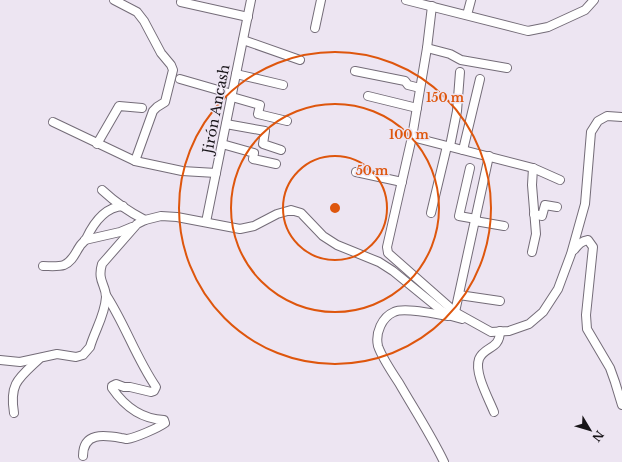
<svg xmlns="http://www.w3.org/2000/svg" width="622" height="462" font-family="'Libre Baskerville',serif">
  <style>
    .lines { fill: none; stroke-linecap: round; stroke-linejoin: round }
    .minor-casing { stroke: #746c78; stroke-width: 10 }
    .minor { stroke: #fff; stroke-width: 8 }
    .ring { fill: none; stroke: #de560d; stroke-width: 2 }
    .labels { text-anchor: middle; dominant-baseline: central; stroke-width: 3; stroke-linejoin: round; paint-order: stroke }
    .street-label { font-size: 14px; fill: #171418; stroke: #ede5f2 }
    .centre { fill: #de560d; stroke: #ede5f2; stroke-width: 2 }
    .ring-label { font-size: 12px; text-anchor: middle; font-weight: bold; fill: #de560d; stroke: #ede5f2; stroke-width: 3; stroke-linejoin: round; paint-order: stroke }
  </style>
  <rect width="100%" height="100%" fill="#ede5f2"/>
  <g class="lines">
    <!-- minor casing -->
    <g class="minor-casing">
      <g id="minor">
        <polyline points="114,0 137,12 144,21 161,53 171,65 173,70 165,102 157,107 153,111 135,161"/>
        <polyline points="406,0 528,31 548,27 585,10 594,0"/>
        <polyline points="181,2 248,17"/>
        <polyline points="432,6 427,48 412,137 387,247 388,253 455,312 491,332 509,331 529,324 543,312 558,289 571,254 585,204 591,132 598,121 607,116 622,117"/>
        <polyline points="467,15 471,0"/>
        <polyline points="315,28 321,0"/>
        <polyline points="243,40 300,60"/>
        <polyline points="427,48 450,54 461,60 507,68"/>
        <polyline points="355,71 405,81 408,85 420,88"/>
        <polyline points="236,74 283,85"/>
        <polyline points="180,79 232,94"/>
        <polyline points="368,96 417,108"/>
        <polyline points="232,97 260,105 258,114 287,121"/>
        <polyline points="53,122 135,161 182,171 216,173"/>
        <polyline points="226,124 265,131 263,144 281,150"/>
        <polyline points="412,137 533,168 560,180"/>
        <polyline points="97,144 119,106 142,108"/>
        <polyline points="222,144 254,153 253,159 276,164"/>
        <polyline points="450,146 457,111 460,72"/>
        <polyline points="463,150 480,79"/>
        <polyline points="470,168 459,216 476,219"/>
        <polyline points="356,172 402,182"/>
        <path d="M102 190C115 202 129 212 145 220"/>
        <polyline points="431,213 447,146"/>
        <polyline points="534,214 542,216 545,205 557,207"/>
        <polyline points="475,221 504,226"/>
        <polyline points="206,222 251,0"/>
        <polyline points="85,240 120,232 132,227"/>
        <path d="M574 250C578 245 581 241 588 240L593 247 586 315 587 329 610 368 615 382 622 405"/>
        <polyline points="532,252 536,234 532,185 533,168"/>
        <path d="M43 266C50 266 58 267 64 265 73 261 75 253 80 246 81 244 84 242 86 239 93 224 105 207 123 206"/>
        <polyline points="459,295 500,301"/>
        <polyline points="455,312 489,156"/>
        <path d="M0 360 20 362 57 354 76 357 83 355 90 347C95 330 105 315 106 297 106 285 97 281 102 264L137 224 145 220 161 216 177 217 240 229 254 226 277 214 291 210 301 213 323 236 337 245 379 262 393 271 442 311 451 316 462 319"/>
        <path d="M494 412C489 399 474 373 479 359 484 346 500 350 500 331"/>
        <path d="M14 413C9 383 19 378 39 359"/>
        <path d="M83 456C83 432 104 435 121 438 124 438 125 439 127 439 135 438 158 428 165 423L164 420C141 419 125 407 112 388V386L116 384 124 387H130L151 392 154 391 156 387C136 358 125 324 106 295"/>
        <path d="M444 462C431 435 414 409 399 383 393 374 381 355 378 346 375 333 382 317 394 312 404 307 435 314 448 316"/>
      </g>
    </g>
    <!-- minor -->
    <use href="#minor" class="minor"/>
  </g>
  <!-- distance rings -->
  <g class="ring">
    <circle cx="335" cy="208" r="52"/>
    <circle cx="335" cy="208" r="104"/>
    <circle cx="335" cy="208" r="156"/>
  </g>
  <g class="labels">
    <!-- street labels -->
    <g class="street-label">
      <text transform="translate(216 109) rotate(-79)">Jirón Ancash</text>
    </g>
  </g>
  <circle cx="335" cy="208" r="6" class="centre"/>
  <g class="ring-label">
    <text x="445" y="102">150 m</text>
    <text x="409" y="139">100 m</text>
    <text x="372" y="175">50 m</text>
  </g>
  <!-- north arrow -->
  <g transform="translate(590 430) rotate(128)" stroke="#ede5f2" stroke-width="3" paint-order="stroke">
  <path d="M0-3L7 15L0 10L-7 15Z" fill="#171418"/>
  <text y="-6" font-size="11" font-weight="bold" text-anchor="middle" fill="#171418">N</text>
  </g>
</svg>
